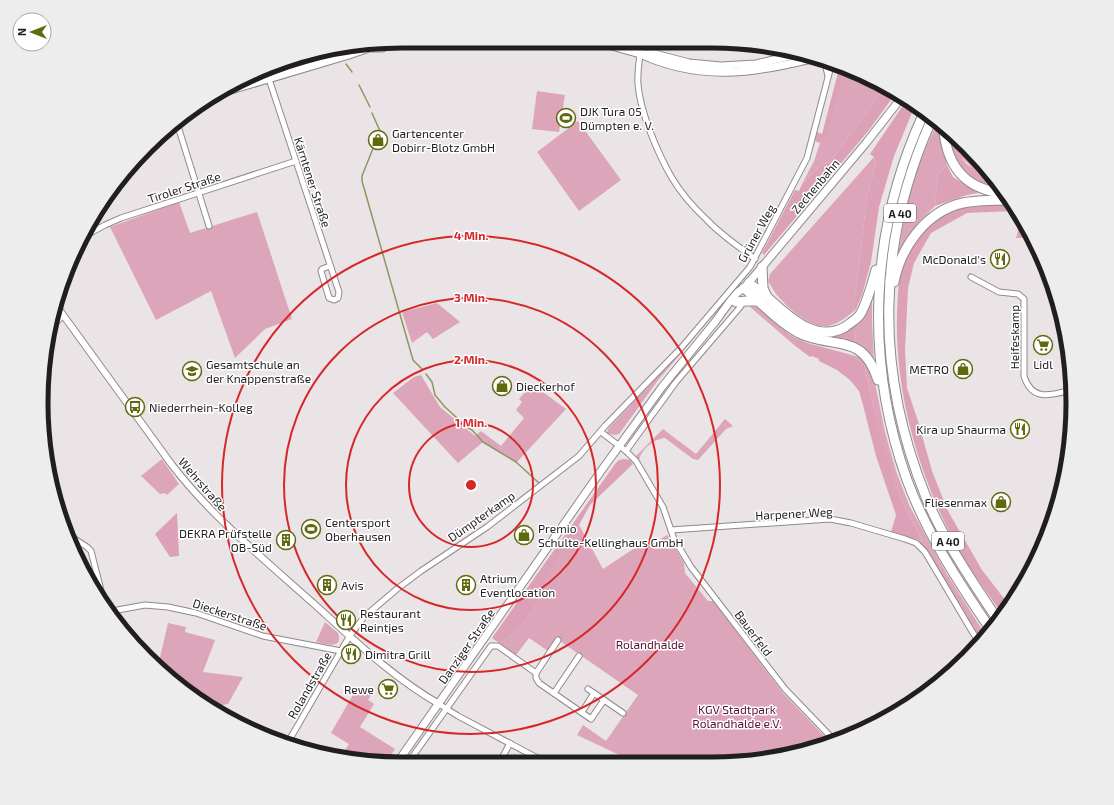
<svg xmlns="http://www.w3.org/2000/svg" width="1114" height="805" font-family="'Exo 2',sans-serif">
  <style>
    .green { fill: #dca5ba }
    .forest { fill: #dca0b7 }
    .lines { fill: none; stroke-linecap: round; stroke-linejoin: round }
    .stream { stroke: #8e9760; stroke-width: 1.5 }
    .minor-casing { stroke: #8f898b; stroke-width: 7 }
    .tertiary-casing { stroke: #8f898b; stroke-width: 8 }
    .secondary-casing { stroke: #8f898b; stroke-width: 9 }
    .motorway-casing { stroke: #8f898b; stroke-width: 11 }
    .minor { stroke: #fff; stroke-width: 5 }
    .tertiary { stroke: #fff; stroke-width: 6 }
    .secondary { stroke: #fff; stroke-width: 7 }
    .motorway { stroke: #fff; stroke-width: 9 }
    .ring { fill: none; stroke: #d62828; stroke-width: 2 }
    .labels { text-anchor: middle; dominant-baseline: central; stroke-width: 3; stroke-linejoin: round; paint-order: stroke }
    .shield { fill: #fff; stroke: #636262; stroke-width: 1 }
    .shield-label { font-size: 11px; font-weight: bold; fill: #201e1f }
    .poi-label { font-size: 12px; fill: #201e1f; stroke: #fff; text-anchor: start }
    .street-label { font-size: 12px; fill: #201e1f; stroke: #fff }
    .park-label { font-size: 12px; fill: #581236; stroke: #fff }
    .rim { fill: none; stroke: #201e1f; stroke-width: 5 }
    .centre { fill: #d62828; stroke: #fff; stroke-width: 2 }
    .ring-label { font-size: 12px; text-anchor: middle; font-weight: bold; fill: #d62828; stroke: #fff; stroke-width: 3; stroke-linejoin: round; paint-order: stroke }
  </style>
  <rect width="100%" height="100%" fill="#eae4e6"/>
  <!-- green -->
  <g class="green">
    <polygon points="842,71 885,87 830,162 821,165 802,184 814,161 820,143 825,142"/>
    <polygon points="537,91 565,95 559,132 532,129"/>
    <polygon points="578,121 621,180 579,211 537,152"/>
    <polygon points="936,125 941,130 947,165 938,174 935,206 917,224 898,255 907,202 921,158"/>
    <path d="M949 136C959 144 960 165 974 168 978 169 983 169 987 169L999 185 989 186 974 180 961 167 952 150Z"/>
    <path d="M874 157 876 164 867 197 853 312C845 318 838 324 828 326 810 329 787 307 776 294 773 290 771 285 768 281L770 274Z"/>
    <polygon points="179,202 190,233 257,212 292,319 265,329 235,358 211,291 156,320 110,227"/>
    <path d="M1014 207C1022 218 1027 226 1022 238H1016L1018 231Z"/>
    <polygon points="872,294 872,323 874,360 867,352 855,344 854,326 862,317"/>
    <polygon points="437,303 460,322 433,339 427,332 412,343 402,312"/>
    <polygon points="752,306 757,307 789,334 798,339 794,345 750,307"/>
    <polygon points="696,336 659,379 619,434 614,435 607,433 608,429"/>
    <path d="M848 354 859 357 868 366 875 383 885 432 896 471 909 505 945 571 986 636 981 641 974 632 927 551 918 540 923 541C913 523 903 505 896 486 881 447 874 405 864 364Z"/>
    <polygon points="421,375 440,407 475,436 481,431 501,446 524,418 516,410 522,402 519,399 532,384 566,409 517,462 483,442 458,463 393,393 414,377"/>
    <path d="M725 419 733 426 726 429 698 460 693 459 665 438C654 439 641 449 639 461L636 456 663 429 696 454Z"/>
    <polygon points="162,459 179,484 167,495 165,493 160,494 141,476"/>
    <polygon points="579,525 603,569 647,540 654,543 667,535 684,563 685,573 708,601 713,601 783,693 828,740 759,761 630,762 630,760 577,735 583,725 606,741 638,695 557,639 548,651 529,638 516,655 501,644 522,625 536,605 545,595 541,583"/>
    <path d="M325 622 338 633C344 650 325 644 316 642Z"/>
    <path d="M168 623 186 627 185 632 215 640 203 672 243 677 228 704C222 705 212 707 206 704 195 699 164 679 168 666H158Z"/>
    <polygon points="358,686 371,695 368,700 374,704 360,727 395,749 386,763 341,757 349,744 331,733"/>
  </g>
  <!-- forest -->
  <g class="forest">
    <polygon points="839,69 842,71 843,73 825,142 820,143 815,141 817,132 822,134"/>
    <polygon points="885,87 896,93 869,130 764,255 762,253 795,190 799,191 802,184 821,165 830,162"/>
    <polygon points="906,101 914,108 894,156 879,207 871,262 862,295 856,309 853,312 867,197 876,164 874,157 870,154"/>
    <polygon points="954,140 983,164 987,169 973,168 961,157"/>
    <polygon points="947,165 953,177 978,193 967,195 935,206 938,174"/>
    <path d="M1011 203 1014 207V211L967 213 931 233 914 263 908 288 905 350 907 388 918 421 932 471 948 511 982 570 1009 605 1003 615C982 586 960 556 945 523 914 458 895 386 897 313 898 296 898 279 903 262 910 242 930 221 949 212 968 203 991 204 1011 203Z"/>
    <polygon points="854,326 855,344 835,338 835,335"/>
    <path d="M798 339 807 343 848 354 864 364C873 404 882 444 895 483 902 503 912 522 923 541L891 532 896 515 876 456 863 405 859 391 850 380 837 370 819 361V359L812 356 810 357 794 345Z"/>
    <polygon points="624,459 630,460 633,464 590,505 579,525 542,583 546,595 536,605 522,625 501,644 492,638 615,464 619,460"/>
    <polygon points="177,513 179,556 170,557 155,534"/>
  </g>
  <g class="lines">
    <!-- stream -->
    <g class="stream">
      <polyline points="346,64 352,72"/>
      <polyline points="359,85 370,107"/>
      <polyline points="372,113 380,131 362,176 362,181 413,360 422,369"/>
      <polyline points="426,374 432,382 435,395 445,407 467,427 472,430 483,442 516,462 539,483"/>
    </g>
    <!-- minor casing -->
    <g class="minor-casing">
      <g id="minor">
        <path d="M642 41C640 55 637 70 638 84 640 112 658 154 672 178 681 193 694 208 707 220 721 235 738 246 755 259"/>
        <polyline points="825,64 828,76"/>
        <polyline points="269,79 339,292 338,298 334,300 329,298 321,271 322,269 330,266"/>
        <polyline points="177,123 209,226"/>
        <polyline points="81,238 105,225 121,218 296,161"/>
        <path d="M971 277 999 292 1018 294 1024 299V376C1032 402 1051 395 1071 390"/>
        <polyline points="53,326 63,315"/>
        <polyline points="601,432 626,451 636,461 663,507 674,539 691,567 785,689 833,739"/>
        <polyline points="626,451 676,382 741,306"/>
        <polyline points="671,530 830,519 851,523 905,539 916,543 925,552 973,633 980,643"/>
        <polyline points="67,534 87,547 91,551 102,594"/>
        <polyline points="1041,543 1043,544"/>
        <polyline points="112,611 145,605 168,607 196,613 263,636 341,651"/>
        <polyline points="536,673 558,640"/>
        <polyline points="554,693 579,656"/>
        <polyline points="604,700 623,713"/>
        <polyline points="439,704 458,716 545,762"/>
        <polyline points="582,712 594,693"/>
        <polyline points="287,744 349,637 364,617 397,589 421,571 487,527 579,456 605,426 681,348 750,267 807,158 831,66"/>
        <polyline points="500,762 510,743"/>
        <polyline points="408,763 491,646 498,646 536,673 536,678 539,683 591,719 604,700 588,689"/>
      </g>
    </g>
    <!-- tertiary casing -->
    <g class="tertiary-casing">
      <path id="tertiary" d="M58 308 172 465C213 518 264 559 313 603 353 639 392 677 439 704"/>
    </g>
    <!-- secondary casing -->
    <g class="secondary-casing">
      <g id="secondary">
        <polyline points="594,41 640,54 655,54 689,63 721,66 756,64 799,54"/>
        <path d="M643 55C655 61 666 64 678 67 725 78 765 70 811 59"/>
        <polyline points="221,93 349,55 369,48 382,48 401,41"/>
        <polyline points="1037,248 1049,276"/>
        <polyline points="397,763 601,471 662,387 715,322 731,300 738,292 744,288 762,267 866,143 902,97"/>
      </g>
    </g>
    <!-- motorway casing -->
    <g class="motorway-casing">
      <g id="motorway">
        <path d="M923 115C870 231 864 359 907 480 927 534 959 583 991 630"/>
        <path d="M931 121C876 244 875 372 926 497 944 541 973 582 999 622"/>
        <path d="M944 132C948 168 967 190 1004 193"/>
        <polyline points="762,267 763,288 767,297"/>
        <path d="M894 282C901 247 926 211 963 203 978 200 994 200 1009 200"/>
        <path d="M749 283C755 288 762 293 768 298 788 315 815 344 845 327 850 323 858 319 861 313 868 300 872 284 876 270"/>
        <path d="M744 288C761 303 780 323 799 333 834 350 862 331 878 380"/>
        <polyline points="736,302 747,301 759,301"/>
      </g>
    </g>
    <!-- minor -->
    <use href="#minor" class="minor"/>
    <!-- tertiary -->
    <use href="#tertiary" class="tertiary"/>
    <!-- secondary -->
    <use href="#secondary" class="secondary"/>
    <!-- motorway -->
    <use href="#motorway" class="motorway"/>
  </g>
  <!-- distance rings -->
  <g class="ring">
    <circle cx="471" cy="485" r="62"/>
    <circle cx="471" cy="485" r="125"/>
    <circle cx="471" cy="485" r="187"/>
    <circle cx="471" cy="485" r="249"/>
  </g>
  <!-- icons -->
  <defs>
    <g id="stadium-ring" transform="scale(1)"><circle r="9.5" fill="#fff" stroke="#5f690d" stroke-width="1.5"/><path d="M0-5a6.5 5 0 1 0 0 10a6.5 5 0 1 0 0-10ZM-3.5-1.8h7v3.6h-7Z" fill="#5f690d"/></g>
    <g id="shop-ring" transform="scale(1)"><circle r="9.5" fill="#fff" stroke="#5f690d" stroke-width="1.5"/><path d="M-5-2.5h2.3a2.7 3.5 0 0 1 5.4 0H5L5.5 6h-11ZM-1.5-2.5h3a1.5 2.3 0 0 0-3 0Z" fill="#5f690d"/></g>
    <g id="restaurant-ring" transform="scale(1)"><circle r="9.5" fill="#fff" stroke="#5f690d" stroke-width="1.5"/><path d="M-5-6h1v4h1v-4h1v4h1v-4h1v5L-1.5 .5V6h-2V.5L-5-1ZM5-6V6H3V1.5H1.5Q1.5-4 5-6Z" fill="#5f690d"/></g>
    <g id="supermarket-ring" transform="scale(1)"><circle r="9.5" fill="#fff" stroke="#5f690d" stroke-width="1.5"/><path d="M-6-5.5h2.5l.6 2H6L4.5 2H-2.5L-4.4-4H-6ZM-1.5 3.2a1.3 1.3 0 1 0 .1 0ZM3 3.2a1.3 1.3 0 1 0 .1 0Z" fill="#5f690d"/></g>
    <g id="school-ring" transform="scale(1)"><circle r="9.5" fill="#fff" stroke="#5f690d" stroke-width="1.5"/><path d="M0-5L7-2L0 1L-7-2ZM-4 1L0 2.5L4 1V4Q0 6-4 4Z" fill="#5f690d"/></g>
    <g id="bus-ring" transform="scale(1)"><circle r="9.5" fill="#fff" stroke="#5f690d" stroke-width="1.5"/><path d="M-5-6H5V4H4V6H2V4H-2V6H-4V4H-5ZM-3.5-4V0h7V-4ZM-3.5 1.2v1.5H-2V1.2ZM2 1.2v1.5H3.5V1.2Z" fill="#5f690d"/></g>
    <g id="building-ring" transform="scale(1)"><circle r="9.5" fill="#fff" stroke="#5f690d" stroke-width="1.5"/><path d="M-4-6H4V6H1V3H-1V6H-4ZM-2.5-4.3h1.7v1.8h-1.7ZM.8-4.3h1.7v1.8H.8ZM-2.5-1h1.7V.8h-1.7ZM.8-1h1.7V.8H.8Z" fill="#5f690d"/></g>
  </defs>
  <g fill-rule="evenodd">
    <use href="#stadium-ring" x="566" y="118"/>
    <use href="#shop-ring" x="378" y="140"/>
    <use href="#restaurant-ring" x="1000" y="259"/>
    <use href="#supermarket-ring" x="1043" y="345"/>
    <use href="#shop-ring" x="963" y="369"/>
    <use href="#school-ring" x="192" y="371"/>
    <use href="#shop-ring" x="502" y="386"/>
    <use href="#bus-ring" x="135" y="407"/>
    <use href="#restaurant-ring" x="1020" y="429"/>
    <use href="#shop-ring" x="1001" y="502"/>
    <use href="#stadium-ring" x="311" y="529"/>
    <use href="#shop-ring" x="524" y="535"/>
    <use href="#building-ring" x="286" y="540"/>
    <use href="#building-ring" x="327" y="585"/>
    <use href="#building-ring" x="466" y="585"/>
    <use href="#restaurant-ring" x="346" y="620"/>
    <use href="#restaurant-ring" x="351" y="654"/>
    <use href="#supermarket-ring" x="388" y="689"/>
  </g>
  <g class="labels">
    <!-- shield labels -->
    <g class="shield">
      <rect x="884" y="204" width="32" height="18" rx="3"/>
      <rect x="932" y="532" width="32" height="18" rx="3"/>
    </g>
    <g class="shield-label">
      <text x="900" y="213">A 40</text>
      <text x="948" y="541">A 40</text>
    </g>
    <!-- poi labels -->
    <g class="poi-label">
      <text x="580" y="111">DJK Tura 05<tspan x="580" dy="14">Dümpten e. V.</tspan></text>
      <text x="392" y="133">Gartencenter<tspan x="392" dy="14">Dobirr-Blotz GmbH</tspan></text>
      <text x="986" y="259" text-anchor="end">McDonald's</text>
      <text x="206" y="364">Gesamtschule an<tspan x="206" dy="14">der Knappenstraße</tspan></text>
      <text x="1043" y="364" text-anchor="middle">Lidl</text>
      <text x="949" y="369" text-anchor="end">METRO</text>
      <text x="516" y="386">Dieckerhof</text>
      <text x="149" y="407">Niederrhein-Kolleg</text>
      <text x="1006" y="429" text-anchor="end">Kira up Shaurma</text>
      <text x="987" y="502" text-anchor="end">Fliesenmax</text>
      <text x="325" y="522">Centersport<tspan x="325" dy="14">Oberhausen</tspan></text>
      <text x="538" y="528">Premio<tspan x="538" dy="14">Schulte-Kellinghaus GmbH</tspan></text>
      <text x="272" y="533" text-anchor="end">DEKRA Prüfstelle<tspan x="272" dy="14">OB-Süd</tspan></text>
      <text x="480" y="578">Atrium<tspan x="480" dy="14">Eventlocation</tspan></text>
      <text x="341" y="585">Avis</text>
      <text x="360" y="613">Restaurant<tspan x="360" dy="14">Reintjes</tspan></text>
      <text x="365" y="654">Dimitra Grill</text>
      <text x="374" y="689" text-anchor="end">Rewe</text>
    </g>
    <!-- street labels -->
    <g class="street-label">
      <text transform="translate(313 182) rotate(72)">Kärntener Straße</text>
      <text transform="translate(815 186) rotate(-50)">Zechenbahn</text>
      <text transform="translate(184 187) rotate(-18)">Tiroler Straße</text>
      <text transform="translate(756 233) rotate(-61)">Grüner Weg</text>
      <text transform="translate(1014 337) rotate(-90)">Heifeskamp</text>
      <text transform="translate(203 484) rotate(49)">Wehrstraße</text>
      <text transform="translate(794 513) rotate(-3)">Harpener Weg</text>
      <text transform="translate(481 516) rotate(-35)">Dümpterkamp</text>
      <text transform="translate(230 614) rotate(18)">Dieckerstraße</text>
      <text transform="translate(754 633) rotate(53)">Bauerfeld</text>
      <text transform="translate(466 646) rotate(-55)">Danziger Straße</text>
      <text transform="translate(309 685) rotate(-60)">Rolandstraße</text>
    </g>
    <!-- park labels -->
    <g class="park-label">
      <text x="650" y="644">Rolandhalde</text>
      <text x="737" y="709">KGV Stadtpark<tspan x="737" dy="14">Rolandhalde e.V.</tspan></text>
    </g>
  </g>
  <!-- crop -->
  <path d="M0 0H1114V805H0ZM402 48H712A354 354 0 0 1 1066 402V403A354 354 0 0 1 712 757H402A354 354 0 0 1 48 403V402A354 354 0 0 1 402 48Z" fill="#ededed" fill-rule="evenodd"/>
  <path class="rim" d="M402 48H712A354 354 0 0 1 1066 402V403A354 354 0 0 1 712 757H402A354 354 0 0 1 48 403V402A354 354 0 0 1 402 48Z"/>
  <circle cx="471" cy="485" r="6" class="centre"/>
  <g class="ring-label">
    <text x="471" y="240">4 Min.</text>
    <text x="471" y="302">3 Min.</text>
    <text x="471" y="364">2 Min.</text>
    <text x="471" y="427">1 Min.</text>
  </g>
  <!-- north arrow -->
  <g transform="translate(32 32) rotate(270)"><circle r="19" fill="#ffffff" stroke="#a6a5a5"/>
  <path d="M0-3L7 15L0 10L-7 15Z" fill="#5f690d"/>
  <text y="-6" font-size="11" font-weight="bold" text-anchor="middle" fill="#201e1f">N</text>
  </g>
</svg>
